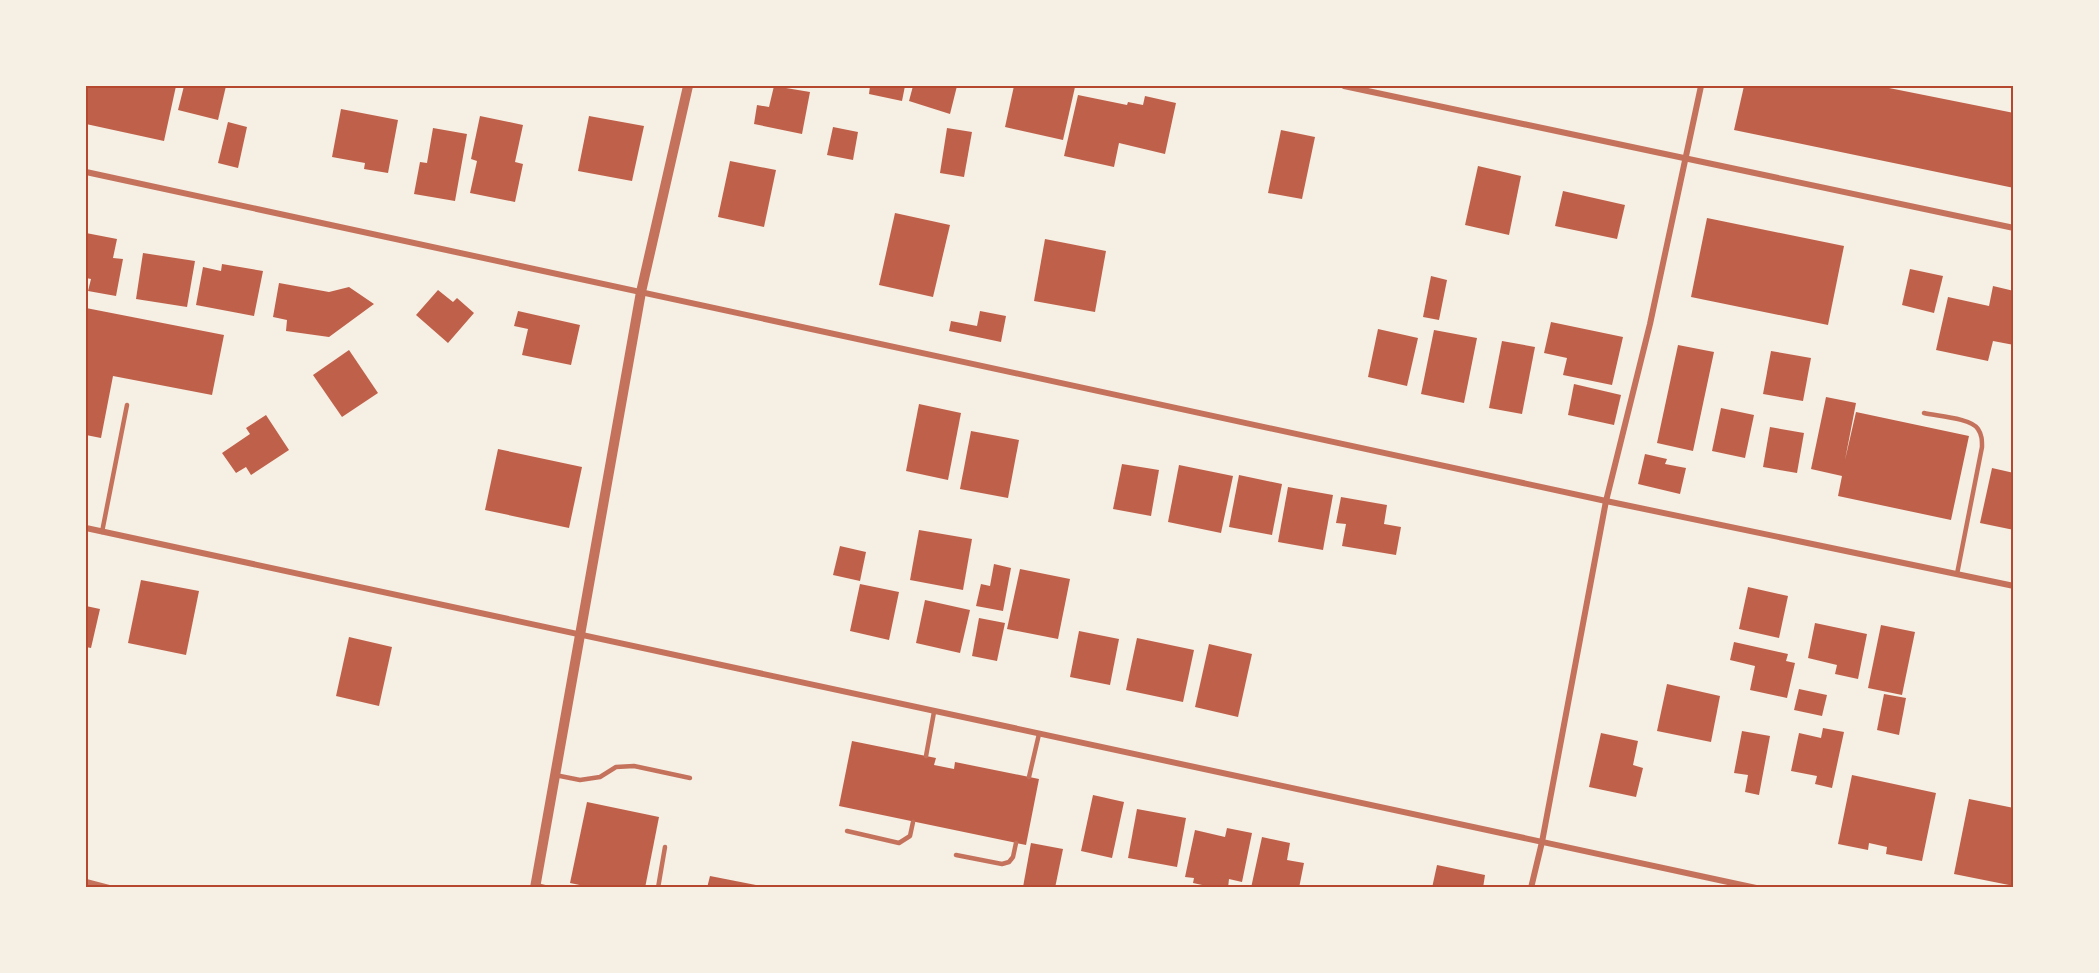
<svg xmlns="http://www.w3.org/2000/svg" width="2099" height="973" font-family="Figtree,sans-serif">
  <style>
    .building { fill: #bf614a }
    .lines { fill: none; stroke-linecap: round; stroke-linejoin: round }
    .service { stroke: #c5725c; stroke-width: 4.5 }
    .minor { stroke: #c5725c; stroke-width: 6 }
    .tertiary { stroke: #c5725c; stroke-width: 10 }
    .neatline { fill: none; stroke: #b5482f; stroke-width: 2 }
  </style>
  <rect width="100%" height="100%" fill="#f6efe4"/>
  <!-- building -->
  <g class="building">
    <polygon points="86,86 176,86 164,141 86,124"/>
    <polygon points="184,86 226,86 218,120 178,110"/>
    <polygon points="774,86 810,92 802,134 754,124 757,105 769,107"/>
    <polygon points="870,86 905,86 902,101 869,94"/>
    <polygon points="913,86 957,86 950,114 909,101"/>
    <polygon points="1014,86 1075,87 1063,140 1005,127"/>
    <polygon points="1744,86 1879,86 2014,113 2014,188 1734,130"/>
    <polygon points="1078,95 1127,105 1128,102 1143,105 1145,96 1176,103 1165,154 1119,143 1114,167 1064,156"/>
    <polygon points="341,109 398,120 388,173 364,169 365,163 332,157"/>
    <polygon points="480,116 523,125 515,162 523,164 515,202 470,193 477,161 471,159"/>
    <polygon points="589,116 644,126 632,181 578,171"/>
    <polygon points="228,122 247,127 238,168 218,163"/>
    <polygon points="833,127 858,132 853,160 827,155"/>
    <polygon points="433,128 467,134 455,201 414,194 420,162 427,163"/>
    <polygon points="947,128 972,132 964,177 940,173"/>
    <polygon points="1281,130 1315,137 1302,199 1268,193"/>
    <polygon points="730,161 776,170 764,227 718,217"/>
    <polygon points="1478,166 1521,176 1509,235 1465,225"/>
    <polygon points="1563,191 1625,205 1617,239 1555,226"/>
    <polygon points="895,213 950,225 933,297 879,285"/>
    <polygon points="1707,218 1844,246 1828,325 1691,297"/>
    <polygon points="86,233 117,239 113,258 123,259 116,296 88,291 91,279 86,278"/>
    <polygon points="1045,239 1106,251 1095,312 1034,301"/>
    <polygon points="143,253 195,261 187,307 136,299"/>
    <polygon points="222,264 263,271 254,316 196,305 203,267 221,271"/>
    <polygon points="1910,269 1943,276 1934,313 1902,305"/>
    <polygon points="1431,276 1447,280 1439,320 1423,317"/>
    <polygon points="279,283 329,292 349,287 374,304 329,337 286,331 287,320 273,317"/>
    <polygon points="1993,286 2014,291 2014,345 1993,341 1988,361 1936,350 1948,297 1989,306"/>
    <polygon points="438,290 453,302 457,298 474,313 448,343 416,315"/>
    <polygon points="86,308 224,335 212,395 113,376 101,438 86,435"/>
    <polygon points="518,311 580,325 571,365 522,355 528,329 514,326"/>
    <polygon points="980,311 1006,316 1001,342 949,331 951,321 977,326"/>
    <polygon points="1551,322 1623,337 1612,385 1563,375 1567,358 1544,353"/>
    <polygon points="1378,329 1418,338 1407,386 1368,377"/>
    <polygon points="1434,330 1477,338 1464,403 1421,394"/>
    <polygon points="1502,341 1535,347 1522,414 1489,408"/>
    <polygon points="1678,345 1714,352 1693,451 1657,443"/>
    <polygon points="349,350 378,393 342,417 313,375"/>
    <polygon points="1771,351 1811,358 1803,401 1763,394"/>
    <polygon points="1574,384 1621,395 1614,425 1568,415"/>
    <polygon points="1826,397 1856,403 1845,460 1856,412 1969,436 1951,520 1838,496 1842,476 1811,469"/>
    <polygon points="919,404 961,413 948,480 906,471"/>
    <polygon points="1721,408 1754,415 1745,458 1712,451"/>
    <polygon points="266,415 289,450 251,475 246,467 236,473 222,453 250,434 246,428"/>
    <polygon points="1770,427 1804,433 1797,473 1763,467"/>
    <polygon points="971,431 1019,440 1008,498 960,489"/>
    <polygon points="498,449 582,467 569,528 485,510"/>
    <polygon points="1645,454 1667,459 1665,464 1686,468 1680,494 1638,484"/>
    <polygon points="1122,464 1159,470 1151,516 1113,509"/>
    <polygon points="1179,465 1233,476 1221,533 1168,522"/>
    <polygon points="1992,468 2014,473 2014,530 1980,523"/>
    <polygon points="1239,475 1282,484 1272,535 1229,527"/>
    <polygon points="1288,487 1333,495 1323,550 1278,542"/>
    <polygon points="1341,497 1387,505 1384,524 1401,527 1396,555 1342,546 1346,524 1336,523"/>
    <polygon points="919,530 972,539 963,590 910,580"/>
    <polygon points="840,546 866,552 860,581 833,575"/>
    <polygon points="994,564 1011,568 1003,611 976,606 981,584 990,586"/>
    <polygon points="1020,569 1070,579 1058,639 1007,629"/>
    <polygon points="141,580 199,591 186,655 128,643"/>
    <polygon points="860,584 899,592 889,640 850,631"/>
    <polygon points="1748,587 1788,596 1779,638 1739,629"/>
    <polygon points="925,600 970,610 960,653 916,643"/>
    <polygon points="86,606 100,609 91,648 86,647"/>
    <polygon points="979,618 1005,623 997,661 972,656"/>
    <polygon points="1815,623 1867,634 1858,679 1835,674 1837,665 1808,658"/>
    <polygon points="1881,625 1915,632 1902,695 1868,688"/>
    <polygon points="1079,631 1119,639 1110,685 1070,677"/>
    <polygon points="349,637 392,647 379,706 336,696"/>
    <polygon points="1137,638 1194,650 1183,702 1126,690"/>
    <polygon points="1734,642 1788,654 1786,661 1795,663 1787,698 1750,690 1755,666 1730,660"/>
    <polygon points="1209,644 1252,654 1238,717 1195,707"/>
    <polygon points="1667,684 1720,696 1711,742 1657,731"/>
    <polygon points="1799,689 1827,695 1822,716 1794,710"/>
    <polygon points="1884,694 1906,698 1899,735 1877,730"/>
    <polygon points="1823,728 1844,732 1832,788 1815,784 1817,776 1791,771 1799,733 1821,738"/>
    <polygon points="1742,731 1770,736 1759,795 1745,792 1748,775 1734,773"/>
    <polygon points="1601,733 1638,741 1633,765 1643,768 1636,797 1589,787"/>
    <polygon points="852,741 936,758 934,765 954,769 955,762 1039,779 1026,845 839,806"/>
    <polygon points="1852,775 1936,793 1922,861 1886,854 1887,847 1869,843 1868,850 1838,844"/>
    <polygon points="1093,795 1124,802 1112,858 1081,851"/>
    <polygon points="1969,799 2014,808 2014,886 1954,874"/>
    <polygon points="587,802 659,817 645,888 594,888 570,883"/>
    <polygon points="1137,809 1186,818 1177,867 1128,858"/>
    <polygon points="1227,828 1252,833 1242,882 1229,879 1228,888 1216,888 1193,883 1194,878 1185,877 1195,830 1225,837"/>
    <polygon points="1262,837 1290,843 1287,860 1304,863 1299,888 1251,888"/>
    <polygon points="1031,843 1063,849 1055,888 1023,887"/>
    <polygon points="1437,865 1485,875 1483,888 1432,888"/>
    <polygon points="710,876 761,886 761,888 707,888"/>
  </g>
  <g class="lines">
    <!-- service -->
    <g class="service">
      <path d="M1924 413C1936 416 1971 418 1978 429 1982 435 1982 440 1982 447L1957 574"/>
      <polyline points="102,532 127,405"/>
      <polyline points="926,756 934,712"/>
      <polyline points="555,775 580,780 600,777 616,767 634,766 690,778"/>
      <polyline points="1029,777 1039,734"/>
      <polyline points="847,831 899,843 910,836 913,822"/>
      <polyline points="956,855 1002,864 1009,862 1013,857 1016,843"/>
      <polyline points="536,885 548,888"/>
      <polyline points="658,888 665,847"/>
    </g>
    <!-- minor -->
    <g class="minor">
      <polyline points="1344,86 2014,228"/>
      <polyline points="86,172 1606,501 2014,586"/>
      <polyline points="86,528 1756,888"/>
      <polyline points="86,882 109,888"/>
      <polyline points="1531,888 1542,842 1606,501 1650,324 1701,86"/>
    </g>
    <!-- tertiary -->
    <polyline class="tertiary" points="535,888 641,292 688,86"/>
  </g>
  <!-- border -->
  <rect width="2099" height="973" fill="none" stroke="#f6efe4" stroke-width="174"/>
  <rect x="87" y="87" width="1925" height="799" class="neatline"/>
</svg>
